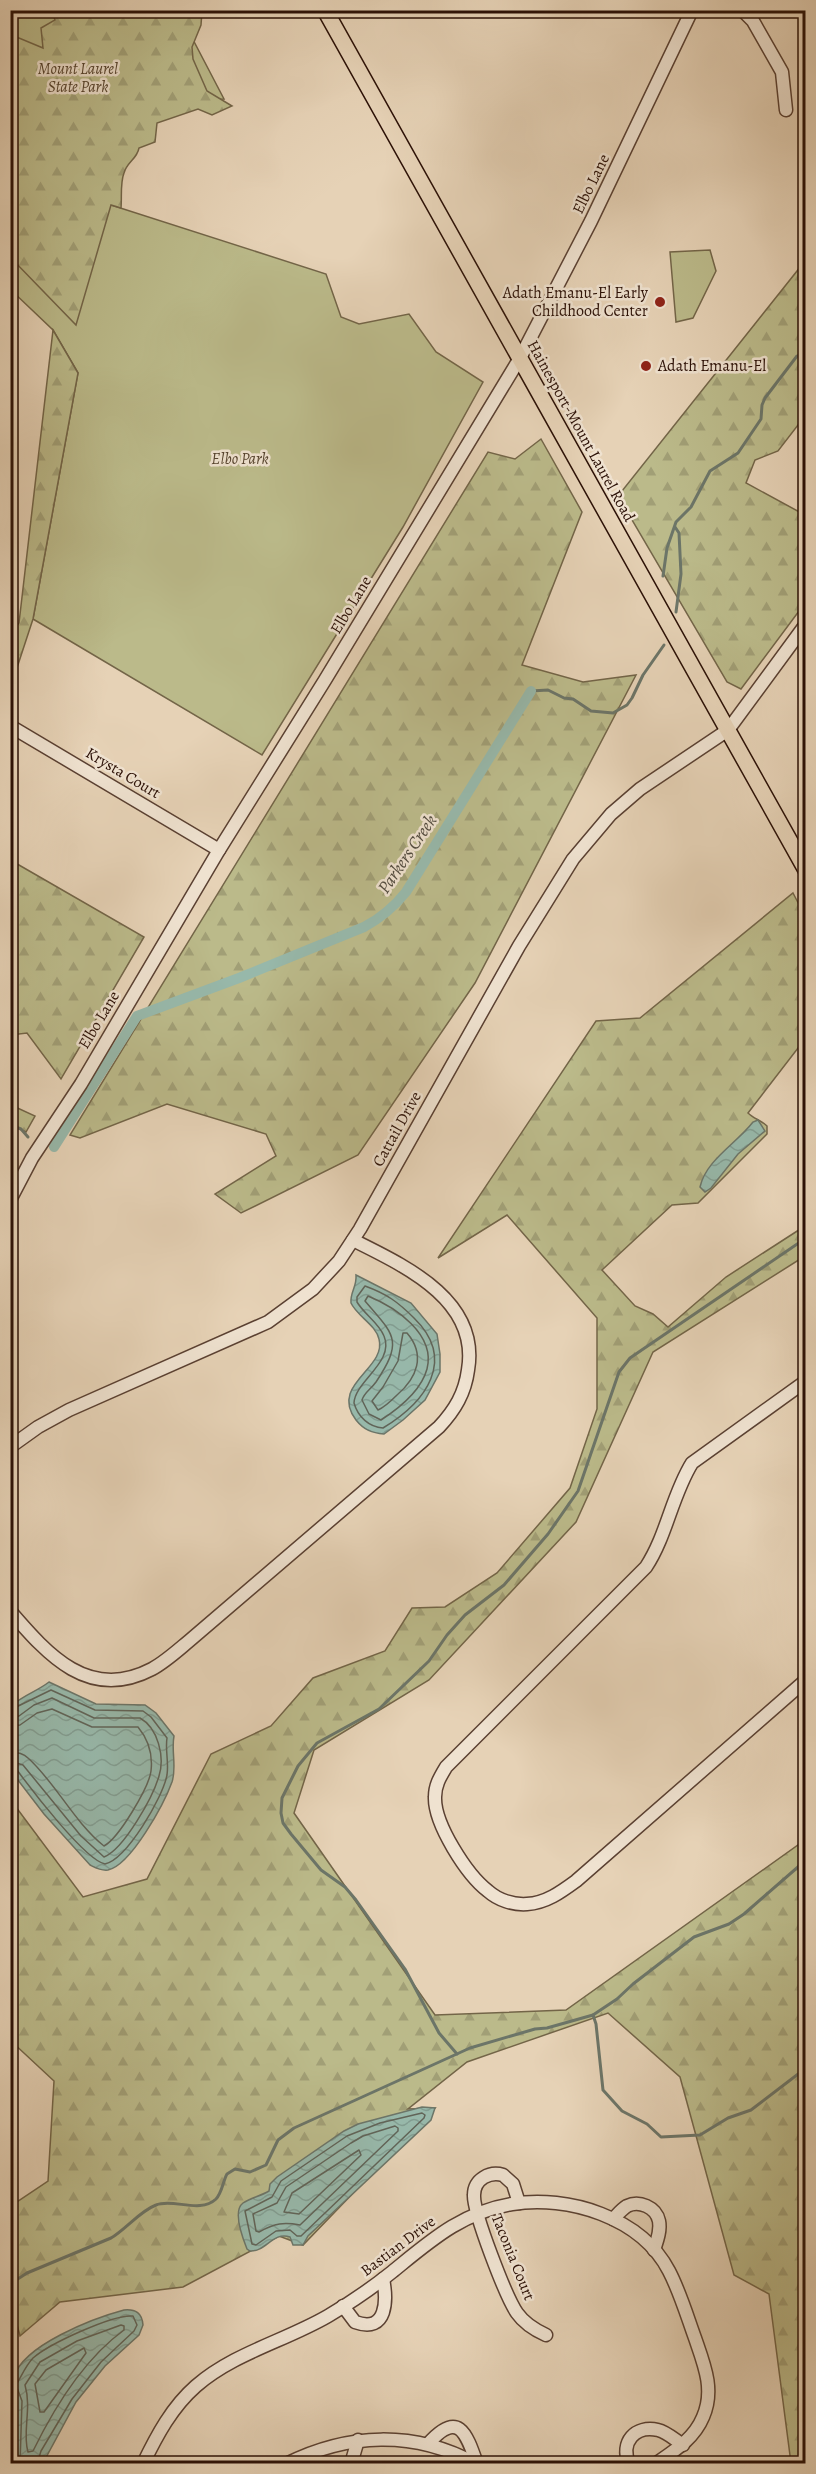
<svg xmlns="http://www.w3.org/2000/svg" width="816" height="2474" font-family="Alegreya,serif">
  <style>
    .green { fill: #bbba8a; stroke: #736548; stroke-width: 1.5 }
    .forest { fill: url(#forest-firs); stroke: #736548; stroke-width: 1.5 }
    .water { fill: url(#water-waves); stroke: #6c7568; stroke-width: 1.5 }
    .lines { fill: none; stroke-linecap: round; stroke-linejoin: round }
    .shore { stroke: #616458; stroke-width: 1.5 }
    .stream { stroke: #6c7568; stroke-width: 3 }
    .canal { stroke: #97b8aa; stroke-width: 10 }
    .minor-casing { stroke: #5a4032; stroke-width: 15 }
    .major-casing { stroke: #2b1006; stroke-width: 18 }
    .minor { stroke: #efe2d0; stroke-width: 12 }
    .major { stroke: #e6d2b6; stroke-width: 15 }
    .poi-dot { fill: #8f2418; stroke: #efe2d0; stroke-width: 2 }
    .labels { text-anchor: middle; dominant-baseline: central; stroke-width: 5; stroke-linejoin: round; paint-order: stroke }
    .park-label { font-size: 16px; font-style: italic; fill: #56432e; stroke: #efe2d0 }
    .street-label { font-size: 16px; fill: #2b1006; stroke: #efe2d0 }
    .poi-label { font-size: 16px; fill: #2b1006; stroke: #efe2d0; text-anchor: end }
    .water-label { font-size: 18px; font-style: italic; fill: #514b3f; stroke: #efe2d0 }
  </style>
  <defs>
    <pattern id="forest-firs" width="22" height="20" patternUnits="userSpaceOnUse" patternTransform="scale(1.5)"><rect width="22" height="20" fill="#bbba8a"/><path d="M5 1l3.5 6h-7zM16 11l3.5 6h-7z" fill="#a19f76"/></pattern>
    <pattern id="water-waves" width="16" height="10" patternUnits="userSpaceOnUse" patternTransform="scale(1.5)"><rect width="16" height="10" fill="#97b8aa"/><path d="M0 5q4-4 8 0t8 0" fill="none" stroke="#829d91"/></pattern>
  </defs>
  <rect width="100%" height="100%" fill="#e6d2b6"/>
  <filter id="stains"><feTurbulence type="fractalNoise" baseFrequency=".00333" numOctaves="4"/><feColorMatrix values="0 0 0 0 .2 0 0 0 0 .09 0 0 0 0 .02 0 0 0 .5 -.17"/></filter>
  <radialGradient id="worn" r=".72"><stop offset=".6" stop-color="#630" stop-opacity="0"/><stop offset="1" stop-color="#630" stop-opacity=".3"/></radialGradient>
  <!-- green -->
  <g class="green">
    <polygon points="10,11 178,11 224,99 141,102 111,205 326,274 341,317 359,324 409,314 436,352 483,382 403,527 262,755 33,619 78,373 53,330 11,290"/>
    <polygon points="710,250 716,271 693,318 676,322 670,252"/>
  </g>
  <!-- forest -->
  <g class="forest">
    <path d="M52 11H202L201 25 192 47 193 59 207 91 232 106 212 115 198 109 157 123 155 142 139 148C137 159 127 162 124 173 120 183 122 197 121 208L111 205 76 325 11 258V37L19 38 43 48 41 28 55 20Z"/>
    <polygon points="805,261 805,416 778,451 755,460 746,483 805,515 805,603 741,689 727,682 618,496"/>
    <polygon points="53,330 78,373 33,619 11,686 11,633 19,623"/>
    <polygon points="541,439 582,512 522,665 583,682 636,675 475,983 358,1155 241,1213 215,1194 276,1156 266,1134 167,1104 80,1138 70,1135 488,452 515,459"/>
    <polygon points="12,861 144,937 61,1079 27,1033 11,1035"/>
    <path d="M793 893 805 916V1039L748 1113C754 1119 761 1120 767 1126V1134L698 1203 672 1205 602 1270 635 1306 653 1314 668 1327 726 1277 805 1226V1256L653 1352 576 1522 429 1680 314 1750 294 1813 435 2015 566 2010 805 1840V2463H791L769 2294 734 2275 680 2077 608 2013 467 2062 408 2109 435 2108 303 2245 279 2236 183 2287 60 2302 20 2336 11 2301V2206L48 2181 54 2081 11 2041 10 1799 83 1897 147 1879 211 1754 271 1726 313 1678 385 1651 412 1608 445 1607 497 1573 570 1488 597 1409V1318L507 1215 438 1258 596 1021 640 1018Z"/>
    <polygon points="11,1105 35,1116 26,1132 11,1125"/>
  </g>
  <!-- water -->
  <g class="water">
    <path d="M758 1120 765 1131 738 1154 711 1188 705 1192 700 1187C706 1160 736 1144 753 1122Z"/>
    <path d="M356 1275 411 1303 437 1334 440 1354V1372L425 1400 403 1420 384 1434C372 1433 364 1430 356 1420 329 1384 387 1369 379 1339 376 1325 357 1316 351 1303 350 1292 357 1287 356 1275Z"/>
    <path d="M49 1682 96 1704 145 1705 156 1713 174 1736C171 1751 177 1767 172 1782 164 1804 131 1865 108 1870 101 1871 96 1868 90 1865L44 1814 11 1771V1706C25 1694 36 1692 49 1682Z"/>
    <path d="M422 2107 435 2108 431 2120 308 2236 303 2245H293L290 2237C273 2231 266 2252 250 2251L247 2249C243 2239 232 2211 243 2203 250 2198 261 2196 269 2191L270 2184 277 2177 344 2131 358 2124Z"/>
    <path d="M124 2310C136 2309 142 2313 143 2325L139 2335 105 2366 76 2402 43 2463H14C14 2445 16 2427 16 2408 16 2398 11 2388 14 2377 23 2345 94 2318 124 2310Z"/>
  </g>
  <g class="lines">
    <!-- shore -->
    <g class="shore">
      <path d="M365 1286C387 1294 398 1302 414 1318 457 1360 426 1402 383 1428 369 1427 358 1417 354 1403 355 1381 395 1362 384 1336 379 1323 364 1314 357 1302V1297Z"/>
      <path d="M368 1296C395 1307 436 1334 427 1369 421 1391 398 1409 381 1420L369 1414 362 1400C364 1393 371 1389 376 1382 404 1340 394 1335 365 1301Z"/>
      <path d="M403 1333H407C426 1355 417 1378 397 1395 391 1401 385 1407 378 1410L372 1401 383 1387 398 1361Z"/>
      <path d="M10 1710 51 1690 95 1710 143 1711 151 1717 167 1738C165 1750 169 1762 167 1775 163 1797 127 1859 105 1864 85 1860 31 1789 17 1770L10 1768"/>
      <path d="M10 1717 19 1716 34 1705 52 1698 94 1718H140C158 1728 165 1757 159 1776 153 1797 124 1849 104 1857L81 1836 23 1765 10 1761"/>
      <path d="M10 1726 20 1725 37 1713 52 1709 92 1727H138C148 1739 153 1754 151 1771 149 1787 119 1838 104 1846 74 1822 55 1782 28 1758 23 1753 17 1752 10 1752"/>
      <polygon points="422,2113 425,2115 424,2118 301,2236 297,2236 290,2230 276,2231 256,2245 252,2244 245,2211 272,2197 281,2181 347,2136 380,2123"/>
      <path d="M395 2126 398 2128V2131L300 2225C284 2222 275 2223 259 2232L256 2231 253 2214 277 2203 286 2187 351 2143 363 2136Z"/>
      <polygon points="359,2150 361,2155 299,2214 284,2212 292,2193"/>
      <path d="M121 2325 124 2326V2330C84 2359 54 2408 33 2451L28 2452C22 2432 32 2409 25 2385L40 2362 77 2341Z"/>
      <polygon points="84,2348 86,2353 44,2412 40,2412 35,2384 46,2370"/>
      <path d="M20 2464 22 2401 16 2385C21 2377 26 2365 33 2358 49 2344 113 2314 133 2316L137 2325 134 2331 101 2362 72 2399 41 2451 37 2464"/>
    </g>
    <!-- stream -->
    <g class="stream">
      <polyline points="675,527 679,533 681,574 676,612"/>
      <polyline points="663,576 667,548 676,522 691,507 710,471 738,453 761,419 762,405 765,398 797,356 806,352"/>
      <polyline points="531,691 548,690 564,698 573,699 591,711 613,713 627,705 632,698 643,675 664,645"/>
      <polyline points="10,1125 21,1129 28,1137"/>
      <polyline points="593,2015 596,2024 603,2090 622,2111 647,2124 661,2137 700,2135 728,2118 751,2110 806,2068"/>
      <polyline points="457,2054 439,2033 405,1969 356,1900 345,1887 321,1870 291,1834 283,1823 281,1813 282,1798 298,1766 317,1743 379,1709 429,1661 447,1635 465,1615 504,1585 548,1534 578,1491 619,1372 630,1358 806,1238"/>
      <path d="M10 2284 27 2273 111 2238C126 2229 140 2211 156 2205 173 2198 200 2214 216 2199 222 2193 223 2181 227 2174L235 2169 250 2172 266 2165 278 2140 294 2128 470 2048 535 2029 547 2028 593 2015 617 1999 633 1984 694 1937 729 1924 744 1914 806 1860"/>
    </g>
    <!-- canal -->
    <path class="canal" d="M54 1147 137 1016 239 978 364 927C381 918 394 907 406 892L531 691"/>
    <!-- minor casing -->
    <g class="minor-casing">
      <g id="minor">
        <polyline points="742,10 753,21 782,72 786,110"/>
        <polyline points="10,726 219,850"/>
        <polyline points="10,1200 32,1158 81,1084 219,850 325,680 520,358 591,221 692,10"/>
        <path d="M806 1381 692 1463C672 1495 667 1535 646 1567L446 1767C440 1777 435 1785 435 1797 434 1824 467 1875 488 1891 498 1900 513 1905 527 1904 546 1903 561 1892 576 1881L806 1680"/>
        <polyline points="10,1447 38,1427 69,1410 268,1322 313,1289 339,1261 360,1229 519,946 573,859 611,814 640,789 728,730 806,624"/>
        <path d="M10 1611C48 1655 89 1702 152 1669 165 1662 177 1651 189 1641L439 1427C455 1410 465 1393 468 1370 480 1300 405 1266 353 1240"/>
        <path d="M519 2203 513 2184 503 2175C490 2171 474 2179 474 2195 473 2212 506 2297 517 2313 524 2323 535 2330 546 2335"/>
        <path d="M613 2219C617 2215 622 2209 627 2206 639 2200 656 2207 659 2221 661 2230 657 2241 654 2250"/>
        <path d="M343 2306 355 2322C388 2334 387 2299 383 2279"/>
        <path d="M428 2444C458 2410 466 2432 477 2464"/>
        <path d="M143 2464C157 2435 172 2407 196 2386 234 2353 285 2341 328 2316 350 2303 372 2288 392 2272 429 2242 462 2212 512 2204 568 2195 641 2217 669 2271 680 2292 687 2316 695 2338 704 2364 715 2390 703 2417 694 2439 674 2451 655 2464"/>
        <path d="M286 2464C348 2433 414 2430 476 2464"/>
        <polyline points="351,2464 358,2440"/>
        <path d="M629 2464C620 2442 635 2425 658 2430 667 2432 675 2440 683 2445"/>
      </g>
    </g>
    <!-- major casing -->
    <g class="major-casing">
      <polyline id="major" points="325,10 806,870"/>
    </g>
    <!-- minor -->
    <use href="#minor" class="minor"/>
    <!-- major -->
    <use href="#major" class="major"/>
  </g>
  <!-- markers -->
  <g class="poi-dot">
    <circle cx="660" cy="302" r="6"/>
    <circle cx="646" cy="366" r="6"/>
  </g>
  <g class="labels">
    <!-- park labels -->
    <g class="park-label">
      <text x="78" y="69">Mount Laurel<tspan x="78" dy="18">State Park</tspan></text>
      <text x="240" y="459">Elbo Park</text>
    </g>
    <!-- street labels -->
    <g class="street-label">
      <text transform="translate(591 184) rotate(-64)">Elbo Lane</text>
      <text transform="translate(581 431) rotate(61)">Hainesport-Mount Laurel Road</text>
      <text transform="translate(351 605) rotate(-59)">Elbo Lane</text>
      <text transform="translate(123 773) rotate(31)">Krysta Court</text>
      <text transform="translate(99 1020) rotate(-59)">Elbo Lane</text>
      <text transform="translate(397 1129) rotate(-61)">Cattail Drive</text>
      <text transform="translate(398 2246) rotate(-37)">Bastian Drive</text>
      <text transform="translate(513 2257) rotate(68)">Taconia Court</text>
    </g>
    <!-- poi labels -->
    <g class="poi-label">
      <text x="648" y="293">Adath Emanu-El Early<tspan x="648" dy="18">Childhood Center</tspan></text>
      <text x="658" y="366" text-anchor="start">Adath Emanu-El</text>
    </g>
    <!-- water labels -->
    <g class="water-label">
      <text transform="translate(407 854) rotate(-56)">Parkers Creek</text>
    </g>
  </g>
  <!-- margin -->
  <rect width="816" height="2474" fill="none" stroke="#e6d2b6" stroke-width="36"/>
  <rect x="12" y="12" width="792" height="2450" fill="none" stroke="#2b1006" stroke-width="3"/>
  <rect x="18" y="18" width="780" height="2438" fill="none" stroke="#2b1006" stroke-width="1.5"/>
  <rect width="100%" height="100%" filter="url(#stains)"/>
  <rect width="100%" height="100%" fill="url(#worn)"/>
</svg>
